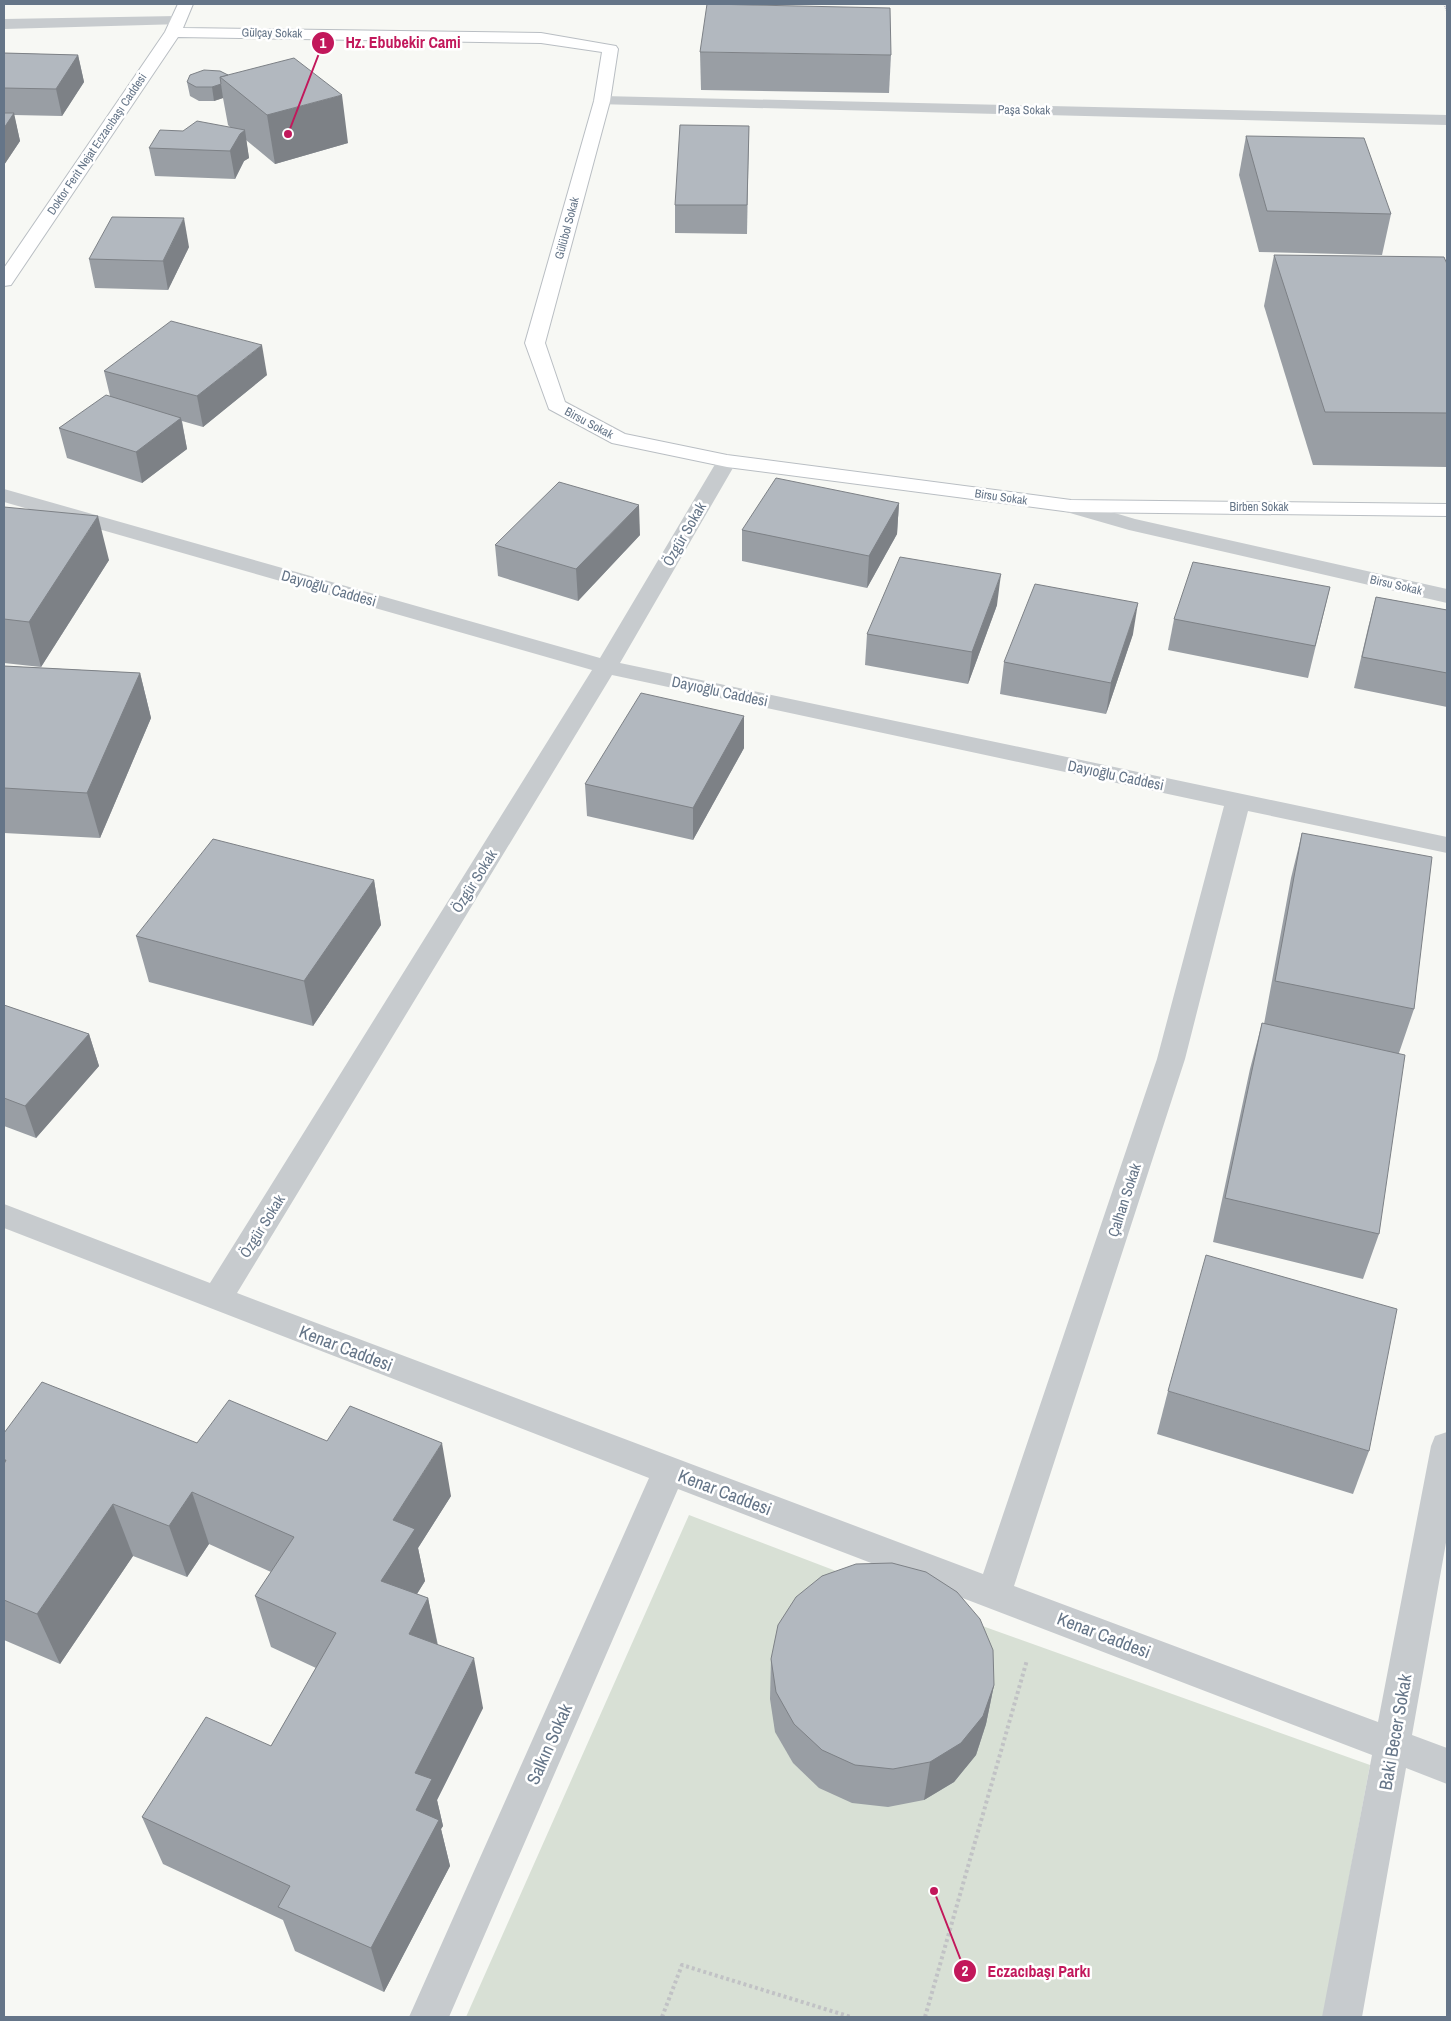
<svg xmlns="http://www.w3.org/2000/svg" width="1451" height="2021" font-family="'Archivo Narrow',sans-serif">
  <style>
    .green { fill: #d8e0d5 }
    .lines { fill: none; stroke-linecap: round; stroke-linejoin: round }
    .secondary-casing { stroke: #b9bec3; stroke-width: 2 }
    .path-far1 { stroke: #c1c2c5; stroke-width: 2; stroke-dasharray: 1 1; stroke-linecap: butt }
    .path { stroke: #c1c2c5; stroke-width: 4; stroke-dasharray: 3 3; stroke-linecap: butt }
    .street { fill: #c7cbce; fill-rule: evenodd }
    .secondary { fill: #fff; fill-rule: evenodd }
    .wall { fill: #999ea4 }
    .shaded-wall { fill: #7d8186 }
    .building { fill: #b2b8bf; stroke: #7d8186 }
    .labels { text-anchor: middle; dominant-baseline: central; stroke-width: 5; stroke-linejoin: round; paint-order: stroke }
    .far-street-label { font-size: 12px; fill: #657588; stroke: #fff }
    .street-label { font-size: 15px; fill: #657588; stroke: #fff }
    .near-street-label { font-size: 18px; fill: #657588; stroke: #fff }
    .leader { fill: none; stroke: #c2185b; stroke-width: 2 }
    .callout-dot { fill: #c2185b; stroke: #fff; stroke-width: 2 }
    .mark-label { font-size: 15px; text-anchor: middle; font-weight: bold; fill: #fff }
    .callout-label { font-size: 16px; text-anchor: middle; font-weight: bold; fill: #c2185b; stroke: #fff; stroke-width: 5; stroke-linejoin: round; paint-order: stroke }
  </style>
  <rect width="100%" height="100%" fill="#f7f8f4"/>
  <!-- green -->
  <polygon class="green" points="689,1515 946,1613 1370,1765 1323,2017 466,2017"/>
  <g class="lines">
    <!-- secondary casing -->
    <g class="secondary-casing">
      <polygon id="secondary" points="178,4 193,4 183,28 541,33 616,46 618,49 610,101 545,343 565,402 625,434 727,455 1071,500 1447,504 1447,516 1071,512 727,467 612,443 549,409 525,343 594,101 602,52 541,43 178,37 11,285 4,286 4,268 165,32"/>
    </g>
    <!-- path-far1 -->
    <polyline class="path-far1" points="1444,4 1447,11"/>
    <!-- path -->
    <g class="path">
      <polyline points="662,2017 682,1965 851,2017"/>
      <polyline points="925,2017 1027,1660"/>
    </g>
    <!-- street -->
    <g class="street">
      <polygon points="177,16 182,18 185,21 182,24 4,29 4,19"/>
      <polygon points="602,96 1447,115 1447,125 596,104 594,101 596,98"/>
      <path d="M727 455 734 457 737 461 620 663 1447 837V853L1248 811 1185 1059 1014 1586 1378 1722 1431 1446 1435 1436 1447 1432V1537L1412 1735 1447 1748V1784L1406 1768 1362 2017H1322L1372 1755 678 1489 449 2017H409L649 1478 4 1228V1204L210 1283 592 670 4 502V489L600 658 717 461 720 457ZM612 675 1224 806 1157 1059 983 1574 237 1293Z"/>
      <polygon points="1071,500 1135,519 1447,589 1447,603 1129,530 1063,511 1060,506 1063,501"/>
    </g>
    <!-- secondary -->
    <use href="#secondary" class="secondary"/>
  </g>
  <!-- wall -->
  <g class="wall">
    <polygon points="700,52 891,55 889,93 701,90"/>
    <polygon points="4,53 78,55 84,82 62,116 14,115 20,141 4,165"/>
    <polygon points="220,71 348,143 275,164 246,140 249,158 244,161 235,179 155,176 149,148 183,131 231,128 228,125 223,98 214,101 199,101 190,96 187,82"/>
    <polygon points="749,126 747,234 675,233 675,205"/>
    <polygon points="1246,136 1391,214 1382,255 1259,252 1239,175"/>
    <polygon points="189,247 168,290 95,288 89,259"/>
    <polygon points="1274,255 1447,264 1447,467 1313,465 1264,306"/>
    <polygon points="104,371 267,375 203,427 182,421 187,449 142,483 67,458 59,428 110,396"/>
    <polygon points="899,503 897,534 867,588 742,561 742,530"/>
    <polygon points="4,507 109,560 41,667 4,663"/>
    <polygon points="640,535 578,601 498,576 495,545"/>
    <polygon points="1330,587 1308,678 1168,650 1174,619"/>
    <polygon points="1376,597 1447,610 1447,707 1354,688 1368,628"/>
    <polygon points="997,605 968,684 865,665 867,634"/>
    <polygon points="1133,634 1106,714 1000,694 1004,662"/>
    <polygon points="4,666 140,673 151,718 100,838 4,833"/>
    <polygon points="744,716 744,748 693,840 587,816 585,784"/>
    <polygon points="1302,833 1414,1009 1399,1053 1379,1234 1363,1279 1213,1242 1250,1069 1262,1023 1264,1024 1291,878"/>
    <polygon points="374,880 381,925 313,1026 149,982 136,936"/>
    <polygon points="4,1005 89,1034 99,1066 36,1138 4,1126"/>
    <polygon points="1168,1391 1369,1451 1353,1494 1157,1434"/>
    <polygon points="4,1433 197,1443 451,1496 418,1548 425,1581 417,1594 428,1598 438,1645 483,1708 437,1800 443,1826 441,1829 450,1866 384,1992 295,1951 283,1920 163,1864 142,1817 271,1746 316,1668 271,1647 255,1596 271,1572 209,1544 187,1577 133,1556 60,1664 4,1640"/>
    <polygon points="771,1659 994,1685 986,1724 976,1755 954,1782 924,1800 888,1807 852,1803 819,1788 793,1763 775,1732 770,1699"/>
  </g>
  <!-- shaded-wall -->
  <g class="shaded-wall">
    <polygon points="78,55 84,82 62,116 56,89"/>
    <polygon points="221,84 223,98 214,101 212,87"/>
    <polygon points="342,95 348,143 275,164 267,115"/>
    <polygon points="14,113 20,141 4,165 4,128"/>
    <polygon points="245,130 249,158 244,161 235,179 230,151 240,134"/>
    <polygon points="184,218 189,247 168,290 163,261"/>
    <polygon points="262,345 267,375 203,427 197,396"/>
    <polygon points="181,418 187,449 142,483 136,452"/>
    <polygon points="899,503 897,534 867,588 869,556"/>
    <polygon points="639,505 640,535 578,601 576,569"/>
    <polygon points="98,516 109,560 41,667 29,622"/>
    <polygon points="1001,574 997,605 968,684 972,652"/>
    <polygon points="1138,603 1133,634 1106,714 1111,683"/>
    <polygon points="140,673 151,718 100,838 87,793"/>
    <polygon points="744,716 744,748 693,840 693,808"/>
    <polygon points="374,880 381,925 313,1026 304,981"/>
    <polygon points="89,1034 99,1066 36,1138 25,1106"/>
    <polygon points="442,1443 451,1496 418,1548 425,1581 393,1632 381,1581 393,1520"/>
    <polygon points="192,1492 209,1544 187,1577 169,1526"/>
    <polygon points="113,1504 133,1556 60,1664 37,1614"/>
    <polygon points="428,1598 438,1648 409,1634"/>
    <polygon points="474,1658 483,1708 437,1800 443,1826 441,1829 450,1866 384,1992 371,1948 416,1810 415,1773"/>
    <polygon points="994,1685 986,1724 976,1755 954,1782 924,1800 930,1762"/>
  </g>
  <!-- building -->
  <g class="building">
    <polygon points="707,4 890,8 891,55 700,52"/>
    <polygon points="4,53 78,55 56,89 4,88"/>
    <polygon points="294,58 342,95 267,115 220,77"/>
    <polygon points="204,70 220,71 228,75 220,77 221,84 212,87 196,87 187,82 190,75"/>
    <polygon points="4,113 14,113 4,128"/>
    <polygon points="197,121 245,130 240,134 230,151 149,148 160,130 183,131"/>
    <polygon points="680,125 749,126 747,205 675,205"/>
    <polygon points="1246,136 1364,138 1391,214 1267,211"/>
    <polygon points="112,217 184,218 163,261 89,259"/>
    <polygon points="1274,255 1444,257 1447,264 1447,413 1325,412"/>
    <polygon points="171,321 262,345 197,396 104,371"/>
    <polygon points="106,395 181,418 136,452 59,428"/>
    <polygon points="776,478 899,503 869,556 742,530"/>
    <polygon points="559,482 639,505 576,569 495,545"/>
    <polygon points="4,507 98,516 29,622 4,619"/>
    <polygon points="900,557 1001,574 972,652 867,634"/>
    <polygon points="1193,562 1330,587 1315,646 1174,619"/>
    <polygon points="1035,584 1138,603 1111,683 1004,662"/>
    <polygon points="1376,597 1447,610 1447,673 1362,657"/>
    <polygon points="4,666 140,673 87,793 4,788"/>
    <polygon points="641,693 744,716 693,808 585,784"/>
    <polygon points="1302,833 1432,857 1414,1009 1275,981"/>
    <polygon points="213,839 374,880 304,981 136,936"/>
    <polygon points="4,1005 89,1034 25,1106 4,1098"/>
    <polygon points="1262,1023 1405,1055 1379,1234 1225,1198"/>
    <polygon points="1206,1255 1397,1309 1369,1451 1168,1391"/>
    <polygon points="42,1382 197,1443 229,1400 327,1441 350,1406 442,1443 393,1520 415,1529 381,1581 428,1598 409,1634 474,1658 415,1773 432,1779 416,1810 439,1820 371,1948 278,1907 290,1886 142,1817 206,1717 271,1746 336,1633 255,1596 294,1537 192,1492 169,1526 113,1504 37,1614 4,1600 4,1464 6,1460 4,1460 4,1433"/>
    <polygon points="892,1563 926,1572 957,1592 980,1619 993,1650 994,1685 983,1716 961,1743 930,1762 893,1769 855,1765 822,1750 794,1724 776,1692 771,1659 778,1625 796,1597 822,1576 856,1564"/>
  </g>
  <g class="labels">
    <!-- far-street labels -->
    <g class="far-street-label">
      <text transform="translate(272 33) rotate(1)">Gülçay Sokak</text>
      <text transform="translate(1024 110) rotate(1)">Paşa Sokak</text>
      <text transform="translate(97 144) rotate(-56)">Doktor Ferit Nejat Eczacıbaşı Caddesi</text>
      <text transform="translate(567 228) rotate(-75)">Gülübol Sokak</text>
      <text transform="translate(589 423) rotate(28)">Birsu Sokak</text>
      <text transform="translate(1001 497) rotate(8)">Birsu Sokak</text>
      <text x="1259" y="507">Birben Sokak</text>
      <text transform="translate(1396 585) rotate(13)">Birsu Sokak</text>
    </g>
    <!-- street labels -->
    <g class="street-label">
      <text transform="translate(684 534) rotate(-60)">Özgür Sokak</text>
      <text transform="translate(329 588) rotate(16)">Dayıoğlu Caddesi</text>
      <text transform="translate(720 691) rotate(12)">Dayıoğlu Caddesi</text>
      <text transform="translate(1116 775) rotate(12)">Dayıoğlu Caddesi</text>
      <text transform="translate(474 881) rotate(-58)">Özgür Sokak</text>
      <text transform="translate(1124 1200) rotate(-72)">Çalhan Sokak</text>
      <text transform="translate(262 1226) rotate(-58)">Özgür Sokak</text>
    </g>
    <!-- near-street labels -->
    <g class="near-street-label">
      <text transform="translate(346 1348) rotate(21)">Kenar Caddesi</text>
      <text transform="translate(725 1492) rotate(21)">Kenar Caddesi</text>
      <text transform="translate(1104 1635) rotate(21)">Kenar Caddesi</text>
      <text transform="translate(1395 1732) rotate(-80)">Baki Becer Sokak</text>
      <text transform="translate(549 1744) rotate(-66)">Salkın Sokak</text>
    </g>
  </g>
  <!-- callouts -->
  <path class="leader" d="M288 134L323 43M934 1891L965 1971"/>
  <g class="callout-dot">
    <circle cx="288" cy="134" r="5"/>
    <circle cx="934" cy="1891" r="5"/>
    <circle cx="323" cy="43" r="12"/>
    <circle cx="965" cy="1971" r="12"/>
  </g>
  <g class="mark-label">
    <text x="323" y="48">1</text>
    <text x="965" y="1976">2</text>
  </g>
  <g class="callout-label">
    <text x="403" y="48">Hz. Ebubekir Cami</text>
    <text x="1039" y="1977">Eczacıbaşı Parkı</text>
  </g>
  <!-- border -->
  <rect width="1451" height="2021" fill="none" stroke="#657588" stroke-width="10"/>
</svg>
